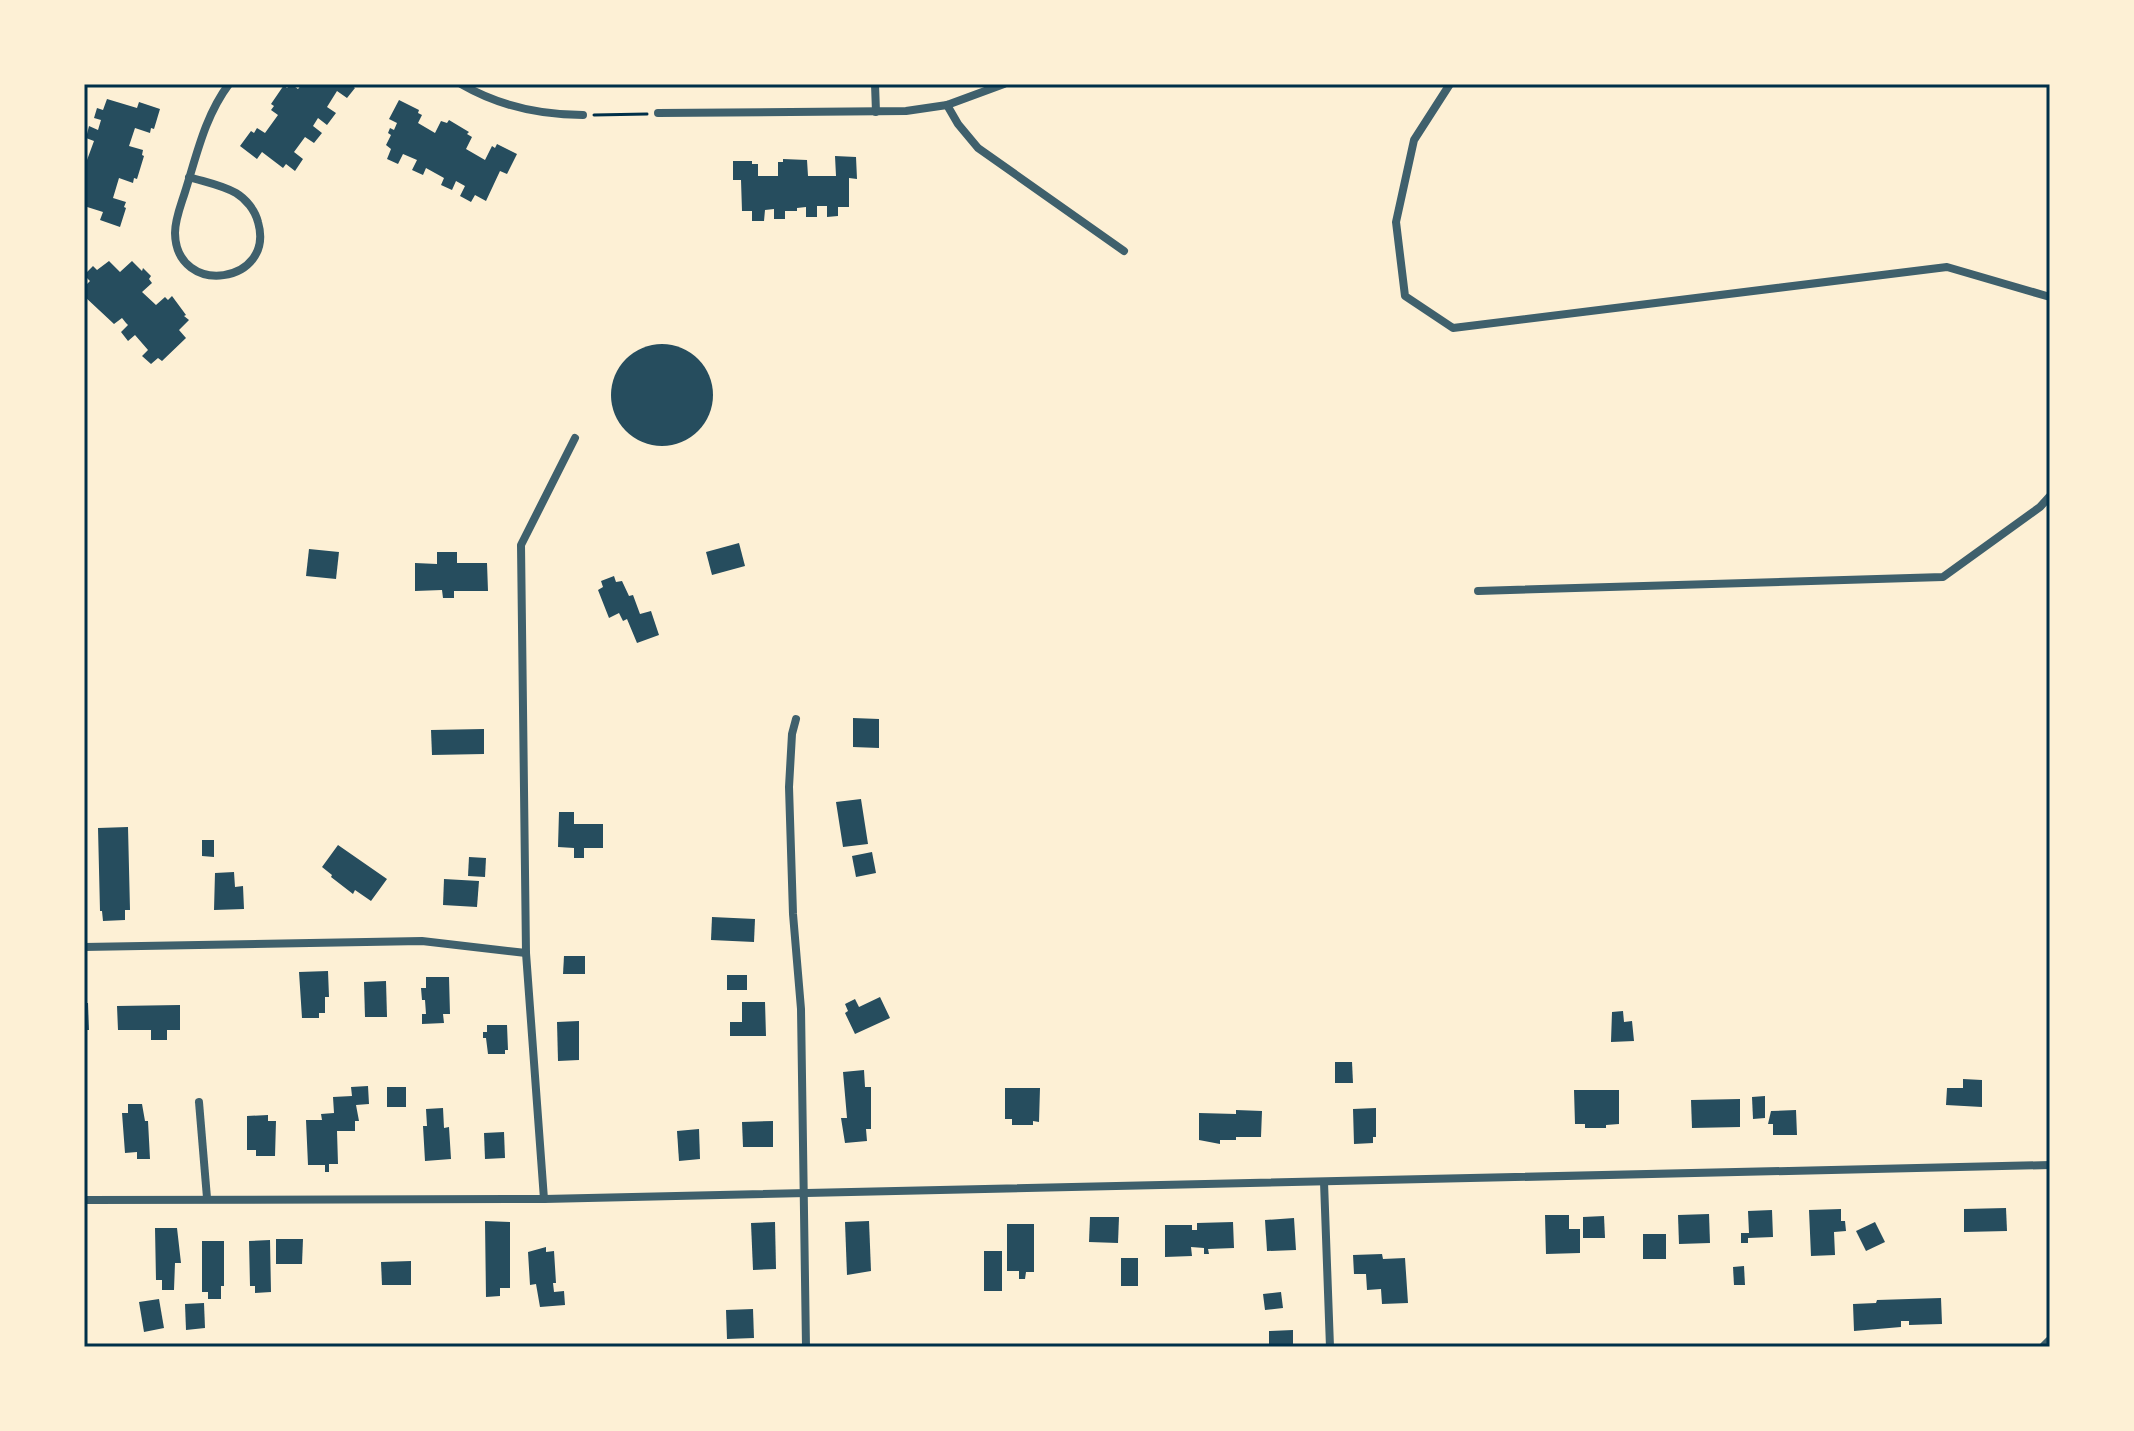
<svg xmlns="http://www.w3.org/2000/svg" width="2134" height="1431" font-family="Commissioner,sans-serif">
  <style>
    .building { fill: #264d5e }
    .lines { fill: none; stroke-linecap: round; stroke-linejoin: round }
    .path { stroke: #003049; stroke-width: 3 }
    .minor { stroke: #3f606c; stroke-width: 8 }
    .tertiary { stroke: #3f606c; stroke-width: 10 }
    .neatline { fill: none; stroke: #003049; stroke-width: 3 }
  </style>
  <rect width="100%" height="100%" fill="#fdf0d5"/>
  <!-- building -->
  <g class="building">
    <polygon points="291,84 298,89 302,84 350,84 355,88 347,98 337,91 327,107 336,113 327,125 318,118 313,126 322,133 314,143 305,137 294,152 303,159 295,171 286,164 283,168 262,152 257,159 240,146 251,131 254,133 257,128 265,133 278,115 271,110 274,106 271,104 284,85 287,88"/>
    <polygon points="107,99 137,108 139,102 160,109 154,129 151,128 150,133 135,128 129,146 143,150 142,155 144,156 137,179 134,178 133,183 119,178 113,198 126,202 124,207 126,208 120,227 100,220 103,212 84,206 84,159 87,160 94,141 86,138 89,126 98,130 101,120 94,118 97,108 103,110"/>
    <polygon points="399,100 419,110 418,113 422,115 418,123 435,133 441,121 447,123 449,120 469,132 467,134 472,137 466,149 485,160 492,146 495,148 497,144 517,154 507,174 500,171 486,201 475,195 471,202 460,196 465,186 456,181 452,190 441,185 444,178 426,168 423,175 412,170 417,160 403,154 398,164 387,159 391,149 386,145 391,135 388,133 390,128 394,130 397,123 389,119"/>
    <polygon points="835,156 856,157 857,179 849,178 849,207 838,207 838,216 827,217 827,206 817,206 817,217 806,217 806,207 797,208 797,211 785,211 785,219 774,219 774,209 765,210 764,221 752,221 752,211 742,211 741,180 733,180 733,161 752,161 752,164 758,164 758,176 778,176 778,162 783,162 783,159 807,160 808,176 836,176"/>
    <polygon points="109,261 120,272 132,261 142,271 143,268 151,276 149,279 152,283 142,292 156,305 165,297 168,300 172,296 186,315 184,316 189,320 179,330 186,338 162,361 158,358 151,364 142,356 148,350 135,335 128,341 121,332 128,325 126,323 122,318 114,324 84,296 84,287 90,281 84,275 93,266 97,270"/>
    <circle cx="662" cy="395" r="51"/>
    <polygon points="739,543 745,566 712,575 706,552"/>
    <polygon points="309,549 339,552 336,579 306,576"/>
    <polygon points="437,552 457,552 457,563 487,563 488,591 454,591 454,598 443,598 442,590 415,591 415,563 437,564"/>
    <polygon points="614,576 616,582 622,581 629,596 633,595 640,614 651,611 659,635 637,643 627,619 623,621 619,613 609,618 598,590 603,587 601,581"/>
    <polygon points="853,718 879,719 879,748 853,747"/>
    <polygon points="484,729 484,754 432,755 431,730"/>
    <polygon points="861,799 868,844 843,847 836,802"/>
    <polygon points="559,812 574,812 574,824 603,824 603,848 584,848 584,858 574,858 574,848 558,847"/>
    <polygon points="128,827 130,910 125,910 125,920 103,921 102,911 100,911 98,828"/>
    <polygon points="202,840 214,840 214,857 202,856"/>
    <polygon points="338,845 387,879 371,901 355,890 353,894 331,877 332,875 322,867"/>
    <polygon points="872,852 876,873 856,877 852,856"/>
    <polygon points="469,857 486,858 485,877 468,876"/>
    <polygon points="234,872 235,887 243,886 244,909 214,910 215,873"/>
    <polygon points="444,879 479,881 477,907 443,905"/>
    <polygon points="712,917 755,919 754,942 711,940"/>
    <polygon points="564,956 585,956 585,974 563,974"/>
    <polygon points="328,971 329,997 325,997 325,1013 319,1013 319,1018 302,1018 299,972"/>
    <rect x="727" y="975" width="20" height="15"/>
    <polygon points="426,977 449,977 450,1014 443,1014 444,1023 422,1024 422,1014 426,1014 425,1000 422,1000 421,988 426,988"/>
    <polygon points="386,981 387,1017 365,1017 364,982"/>
    <polygon points="880,997 890,1018 855,1034 845,1013 848,1011 845,1004 855,999 859,1007"/>
    <polygon points="742,1002 765,1002 766,1036 730,1036 730,1022 742,1022"/>
    <polygon points="84,1003 88,1003 89,1030 84,1030"/>
    <polygon points="180,1005 180,1030 167,1030 167,1040 151,1040 151,1030 118,1030 117,1006"/>
    <polygon points="1623,1011 1624,1022 1632,1021 1634,1041 1611,1042 1612,1012"/>
    <polygon points="579,1021 579,1060 558,1061 557,1022"/>
    <polygon points="487,1025 507,1025 508,1050 505,1050 505,1054 488,1054 486,1038 483,1038 483,1032 487,1032"/>
    <polygon points="1335,1062 1352,1062 1353,1083 1335,1083"/>
    <polygon points="864,1070 865,1087 871,1087 871,1129 866,1129 867,1141 845,1143 841,1118 847,1118 843,1072"/>
    <polygon points="1963,1079 1982,1080 1982,1107 1946,1105 1947,1088 1963,1088"/>
    <polygon points="368,1086 369,1104 356,1105 359,1121 355,1121 355,1131 337,1131 338,1164 329,1164 329,1172 325,1172 325,1165 308,1165 306,1120 322,1120 321,1114 334,1113 333,1097 352,1096 351,1087"/>
    <rect x="387" y="1087" width="19" height="20"/>
    <polygon points="1005,1088 1040,1088 1039,1122 1033,1121 1033,1125 1012,1125 1012,1119 1005,1119"/>
    <polygon points="1574,1090 1619,1090 1619,1124 1606,1125 1606,1128 1585,1128 1585,1124 1575,1124"/>
    <polygon points="1765,1096 1765,1118 1753,1119 1752,1097"/>
    <polygon points="1740,1099 1740,1127 1692,1128 1691,1100"/>
    <polygon points="128,1104 142,1104 145,1121 148,1121 150,1159 137,1159 137,1152 125,1153 122,1113 128,1113"/>
    <polygon points="443,1108 444,1128 449,1127 451,1159 425,1161 423,1126 427,1126 426,1109"/>
    <polygon points="1376,1108 1376,1137 1373,1137 1373,1143 1354,1144 1353,1109"/>
    <polygon points="1236,1110 1262,1111 1261,1137 1236,1137 1236,1140 1220,1140 1220,1144 1199,1140 1199,1113 1236,1114"/>
    <polygon points="1796,1110 1797,1135 1773,1135 1773,1124 1768,1124 1771,1111"/>
    <polygon points="268,1115 268,1121 276,1121 275,1156 256,1156 256,1150 247,1150 247,1116"/>
    <polygon points="773,1121 773,1147 743,1147 742,1122"/>
    <polygon points="699,1129 700,1159 679,1161 677,1131"/>
    <polygon points="504,1132 505,1158 485,1159 484,1133"/>
    <polygon points="2006,1208 2007,1231 1964,1232 1964,1209"/>
    <polygon points="1841,1209 1841,1221 1845,1221 1846,1231 1834,1232 1835,1255 1811,1256 1809,1210"/>
    <polygon points="1772,1210 1773,1237 1748,1238 1748,1243 1741,1243 1741,1233 1749,1233 1748,1211"/>
    <polygon points="1709,1214 1710,1243 1679,1244 1678,1215"/>
    <polygon points="1545,1215 1569,1215 1569,1229 1580,1229 1580,1253 1546,1254"/>
    <polygon points="1604,1216 1605,1238 1583,1238 1583,1217"/>
    <polygon points="1090,1217 1119,1217 1118,1243 1089,1242"/>
    <polygon points="1294,1218 1296,1250 1267,1251 1265,1220"/>
    <polygon points="485,1221 510,1222 510,1288 500,1288 500,1296 486,1297"/>
    <polygon points="869,1221 871,1271 847,1275 845,1222"/>
    <polygon points="775,1222 776,1269 753,1270 751,1223"/>
    <polygon points="1233,1222 1234,1248 1208,1249 1209,1254 1204,1254 1204,1248 1191,1247 1192,1256 1165,1257 1165,1225 1192,1225 1192,1230 1197,1230 1197,1223"/>
    <polygon points="1875,1222 1885,1242 1866,1251 1856,1231"/>
    <polygon points="1007,1224 1034,1224 1034,1272 1026,1272 1025,1279 1019,1279 1019,1271 1007,1271"/>
    <polygon points="155,1228 177,1228 181,1263 175,1263 174,1290 162,1290 162,1280 156,1280"/>
    <rect x="1643" y="1234" width="23" height="25"/>
    <polygon points="276,1239 303,1239 302,1264 276,1264"/>
    <polygon points="270,1240 271,1292 255,1293 255,1286 250,1286 249,1241"/>
    <polygon points="202,1241 224,1241 224,1286 221,1286 221,1299 208,1299 208,1292 202,1292"/>
    <polygon points="546,1247 546,1252 554,1251 556,1283 553,1283 554,1292 564,1291 565,1305 540,1307 536,1284 530,1285 528,1252"/>
    <rect x="984" y="1251" width="18" height="40"/>
    <polygon points="1382,1254 1383,1259 1405,1258 1408,1303 1382,1304 1381,1289 1367,1290 1366,1274 1354,1274 1353,1255"/>
    <rect x="1121" y="1258" width="17" height="28"/>
    <polygon points="411,1261 411,1285 382,1285 381,1262"/>
    <polygon points="1744,1266 1745,1285 1734,1285 1733,1267"/>
    <polygon points="1281,1292 1283,1308 1265,1310 1263,1294"/>
    <polygon points="1941,1298 1942,1324 1909,1325 1909,1321 1901,1321 1901,1327 1854,1331 1853,1304 1876,1303 1877,1300"/>
    <polygon points="159,1299 164,1328 144,1332 139,1302"/>
    <polygon points="204,1303 205,1328 186,1330 185,1304"/>
    <polygon points="753,1309 754,1338 727,1339 726,1310"/>
    <polygon points="1293,1330 1293,1347 1269,1347 1269,1331"/>
  </g>
  <g class="lines">
    <!-- path -->
    <polyline class="path" points="594,115 647,114"/>
    <!-- minor -->
    <g class="minor">
      <path d="M461 84C499 106 539 115 583 115"/>
      <polyline points="875,84 876,112"/>
      <polyline points="1450,84 1414,140 1396,222 1405,296 1453,328 1947,267 2050,297"/>
      <polyline points="947,105 958,124 978,148 1124,251"/>
      <polyline points="658,113 906,111 947,105 1004,84"/>
      <path d="M189 177C205 182 222 185 236 193 246 199 255 210 258 222 276 284 176 298 175 233 175 219 181 205 185 192 197 154 205 116 229 84"/>
      <polyline points="1478,591 1943,577 2040,507 2050,496"/>
      <polyline points="796,719 792,734 789,787 793,914 801,1009 806,1347"/>
      <polyline points="84,947 422,941 526,953"/>
      <polyline points="199,1102 207,1198"/>
      <polyline points="1324,1182 1330,1347"/>
      <polyline points="544,1199 526,953 521,545 575,438"/>
      <polyline points="84,1200 544,1199 2050,1165"/>
    </g>
    <!-- tertiary -->
    <polyline class="tertiary" points="2044,1347 2050,1341"/>
  </g>
  <!-- border -->
  <rect width="2134" height="1431" fill="none" stroke="#fdf0d5" stroke-width="172"/>
  <rect x="86" y="86" width="1962" height="1259" class="neatline"/>
</svg>
